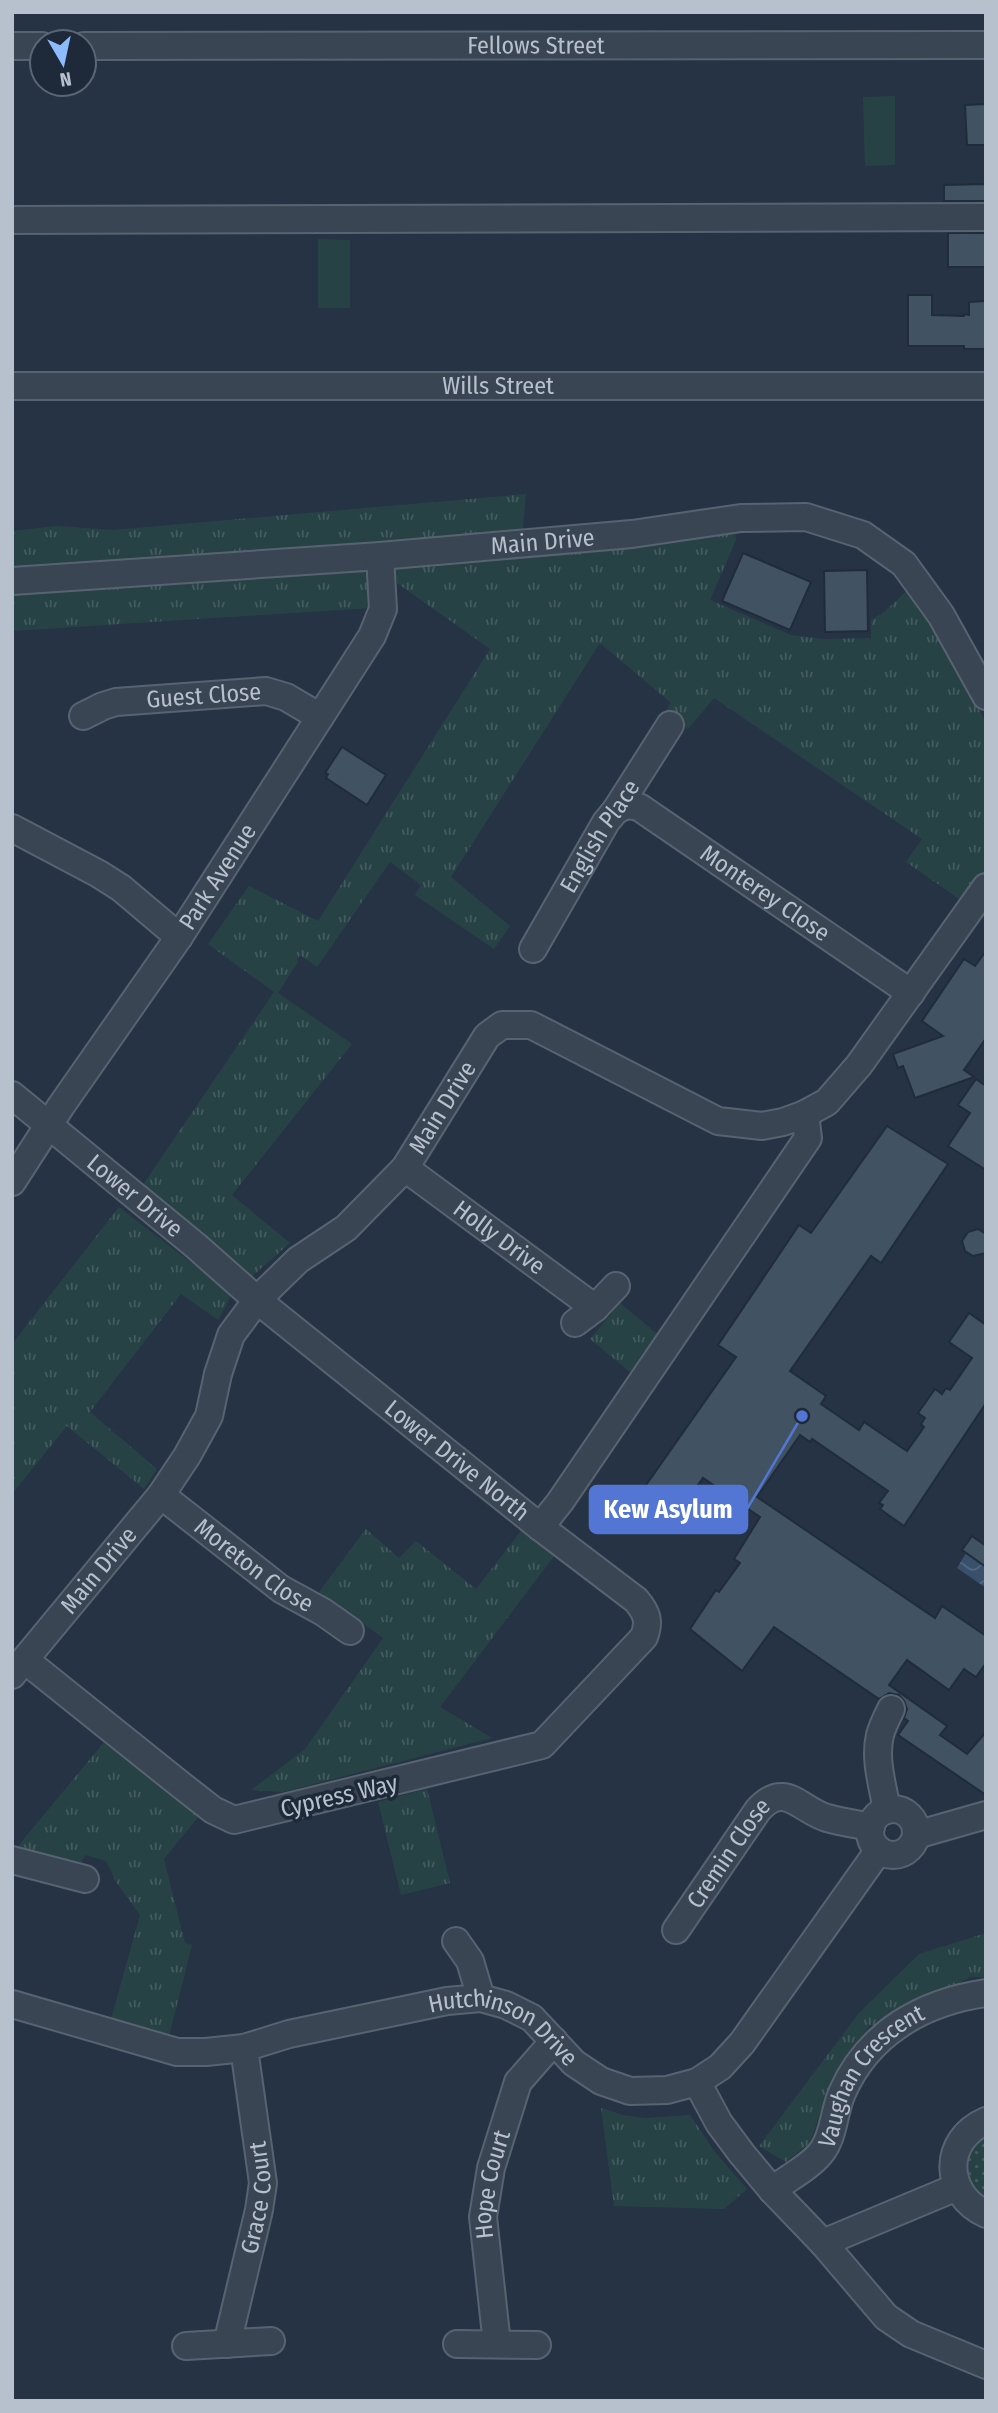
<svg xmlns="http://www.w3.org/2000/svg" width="998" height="2413" font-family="'Fira Sans Condensed',sans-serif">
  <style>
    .grass { fill: url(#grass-dots) }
    .park { fill: url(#park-tufts) }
    .pitch { fill: #274245 }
    .water { fill: url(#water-waves) }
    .building { fill: #415263; stroke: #212c3b; stroke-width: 2 }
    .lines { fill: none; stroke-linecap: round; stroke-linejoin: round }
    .minor-casing { stroke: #586371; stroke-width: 30 }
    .minor { stroke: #3a4553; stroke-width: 26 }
    .labels { text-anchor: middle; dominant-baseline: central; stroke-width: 7; stroke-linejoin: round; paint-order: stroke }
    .street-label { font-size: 24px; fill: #b7c0cd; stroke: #1e2a39 }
    .leader { fill: none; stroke: #5376d4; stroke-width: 2.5 }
    .callout-dot { fill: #5376d4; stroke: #1e2a39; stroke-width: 2.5 }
    .callout { fill: #5376d4; stroke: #5376d4; stroke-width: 2.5 }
    .callout-label { font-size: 26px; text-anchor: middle; font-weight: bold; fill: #fff }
  </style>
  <defs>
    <pattern id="grass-dots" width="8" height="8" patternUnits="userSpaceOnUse" patternTransform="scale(1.75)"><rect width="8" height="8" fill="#274245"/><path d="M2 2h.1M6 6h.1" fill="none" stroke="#445c5f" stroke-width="1.8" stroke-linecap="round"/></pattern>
    <pattern id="park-tufts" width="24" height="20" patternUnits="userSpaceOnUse" patternTransform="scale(1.75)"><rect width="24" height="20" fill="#274245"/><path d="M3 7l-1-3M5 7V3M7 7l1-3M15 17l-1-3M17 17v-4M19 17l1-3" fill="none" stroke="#445c5f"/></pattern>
    <pattern id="water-waves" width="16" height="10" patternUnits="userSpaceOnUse" patternTransform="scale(1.75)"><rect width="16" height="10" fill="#38506c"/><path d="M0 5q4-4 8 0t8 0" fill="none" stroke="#536780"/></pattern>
  </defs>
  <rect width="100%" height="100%" fill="#253344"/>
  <!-- grass -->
  <polygon class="grass" points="986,2130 986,2204 972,2194 962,2157"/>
  <!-- park -->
  <g class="park">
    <polygon points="526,494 520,556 735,531 736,540 710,600 791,635 823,639 871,638 871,620 884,612 911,587 926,608 986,723 986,873 965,903 906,862 922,839 714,698 688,729 665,712 671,703 600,643 451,877 510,926 494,949 415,895 421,885 390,862 317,967 300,955 297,960 298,962 278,993 352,1044 232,1195 290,1243 249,1279 140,1189 274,992 208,944 249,886 318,921 490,649 397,583 394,568 368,571 371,608 12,631 12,531 57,526 113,530"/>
    <polygon points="119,1207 232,1294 218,1320 181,1294 90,1412 157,1469 144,1489 67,1426 12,1494 12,1344"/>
    <polygon points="620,1303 662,1338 636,1377 590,1339"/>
    <polygon points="531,1518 564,1543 440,1707 492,1738 283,1792 251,1790 305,1749 383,1638 319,1592 366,1529 399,1558 416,1541 476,1589"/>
    <polygon points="105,1741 199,1816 164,1859 185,1943 192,1945 169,2036 111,2019 140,1915 116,1882 106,1861 85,1855 81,1864 75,1867 13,1852"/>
    <polygon points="427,1789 450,1883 401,1895 378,1802"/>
    <polygon points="986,1933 986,1977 970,1977 881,2026 870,2025 830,2084 810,2143 786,2162 759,2146 859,2013 919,1954"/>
    <polygon points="601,2108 623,2115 645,2118 690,2115 715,2152 747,2189 724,2209 614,2206"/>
  </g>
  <!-- pitch -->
  <g class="pitch">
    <polygon points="895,96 895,165 865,166 863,97"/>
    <polygon points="318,239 350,240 350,308 318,308"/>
  </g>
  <!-- water -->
  <polygon class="water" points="966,1553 986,1567 986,1588 957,1568"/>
  <!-- building -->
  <g class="building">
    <polygon points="986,104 986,145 967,145 965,105"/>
    <polygon points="986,184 986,201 944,201 944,185"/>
    <rect x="948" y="233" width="38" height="34"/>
    <polygon points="908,295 932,295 932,315 964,316 964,314 969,315 969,302 986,301 986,349 964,349 964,346 908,346"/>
    <polygon points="743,553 811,582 790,630 722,601"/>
    <polygon points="867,570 868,631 825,632 824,571"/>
    <polygon points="342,747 386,775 367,805 326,778 328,774 325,773"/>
    <polygon points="986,951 986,1038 964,1070 974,1077 915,1098 903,1066 898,1068 893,1054 943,1036 922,1021 964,959 975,966"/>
    <polygon points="976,1079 986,1086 986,1170 948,1146 970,1113 958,1105"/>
    <polygon points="887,1126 948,1164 881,1263 871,1256 790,1371 826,1396 821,1404 859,1430 864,1422 907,1451 924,1427 921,1424 925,1418 918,1413 935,1389 942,1394 946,1388 950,1390 972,1358 949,1342 969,1313 986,1325 986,1403 904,1526 880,1509 883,1505 879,1503 888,1491 812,1439 810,1442 800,1435 757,1497 935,1618 942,1606 986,1636 986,1663 976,1677 964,1669 949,1690 907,1660 889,1685 947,1726 940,1735 967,1754 986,1732 986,1795 898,1735 908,1721 904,1718 907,1709 904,1701 899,1695 889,1693 879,1699 774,1627 742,1671 690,1629 716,1590 719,1592 740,1563 734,1559 760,1517 703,1478 679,1512 644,1488 736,1357 718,1345 799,1225 811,1233"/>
    <polygon points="978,1229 986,1234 986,1253 973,1256 965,1251 962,1241 968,1232"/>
    <polygon points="972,1536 986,1546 986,1567 962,1550"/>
  </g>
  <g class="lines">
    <!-- minor casing -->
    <g class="minor-casing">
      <g id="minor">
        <polyline points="12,46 42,46"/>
        <path id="s1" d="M84 46 986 45"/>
        <polyline points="12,220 986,217"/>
        <path id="s2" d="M12 386H986"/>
        <path id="s3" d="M12 581 380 556 632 534 741 518 806 517 863 535 904 564 941 615 986 696"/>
        <path id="s4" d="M83 716 103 706 116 702 266 691 286 697 320 717"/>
        <path id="s5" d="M616 810 627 805 639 807 911 993"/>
        <polyline points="12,828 99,874 121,888 179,937"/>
        <path id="s6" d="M533 949 606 822 616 810 670 725"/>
        <path id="s7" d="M12 1095 196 1246 257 1300 540 1527 636 1600C647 1613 650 1621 644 1637L542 1745 234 1820 213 1810 181 1785 25 1660"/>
        <path id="s8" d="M405 1168 595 1308"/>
        <path id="s9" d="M12 1182 61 1106 179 937 372 636 383 609 380 556"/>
        <polyline points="575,1323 595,1308 616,1286"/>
        <path id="s10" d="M161 1495 281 1589 323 1612 350 1631"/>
        <polyline points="540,1527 560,1502 808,1138 805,1114"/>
        <path id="s11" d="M12 1675 161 1495 187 1456 209 1416 218 1374 231 1335 257 1300 298 1260 346 1228 405 1168 487 1036 502 1025H531L718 1121 762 1126 783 1122 805 1114 827 1102 859 1065 986 887"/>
        <circle cx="893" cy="1832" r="23"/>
        <path d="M887 1810C883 1787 874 1759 880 1735 882 1727 887 1717 891 1709"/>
        <polyline points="916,1835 986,1815"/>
        <polyline points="12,1860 85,1879"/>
        <path id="s12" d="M676 1930 758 1810C785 1780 800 1810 827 1818 841 1822 856 1824 871 1827"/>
        <polyline points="456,1941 470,1961 481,1998"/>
        <path id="s13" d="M12 2004 177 2052H206L244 2048 289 2034 447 2001 481 1998 506 2005 532 2018 574 2063 601 2081 630 2091 667 2090 697 2082 720 2067 742 2043 879 1850"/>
        <polyline points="697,2082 719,2123 742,2154 772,2190 823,2243 886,2317 911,2334 986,2365"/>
        <path d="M986 2121C942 2140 943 2194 986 2214"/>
        <path id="s14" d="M772 2190C788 2178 812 2166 823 2150 834 2134 834 2111 842 2093 868 2033 923 2002 986 1993"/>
        <polyline points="823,2243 957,2187"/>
        <path id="s15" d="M227 2344 259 2210 263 2183 244 2048"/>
        <polyline points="457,2344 537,2345"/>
        <path id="s16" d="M497 2344 483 2217 491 2168 518 2082 554 2041"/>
        <polyline points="186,2346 271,2341"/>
      </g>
    </g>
    <!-- minor -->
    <use href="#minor" class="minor"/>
  </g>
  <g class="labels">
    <!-- street labels -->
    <g class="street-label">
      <text stroke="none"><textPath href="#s1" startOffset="452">Fellows Street</textPath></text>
      <text stroke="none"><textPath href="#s2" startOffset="486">Wills Street</textPath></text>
      <text stroke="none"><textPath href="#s3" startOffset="532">Main Drive</textPath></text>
      <text stroke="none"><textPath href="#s4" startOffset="124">Guest Close</textPath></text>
      <text stroke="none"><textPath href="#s6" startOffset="131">English Place</textPath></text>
      <text stroke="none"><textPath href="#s9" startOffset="368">Park Avenue</textPath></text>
      <text stroke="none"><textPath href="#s5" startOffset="177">Monterey Close</textPath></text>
      <text stroke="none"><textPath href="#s11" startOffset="724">Main Drive</textPath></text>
      <text stroke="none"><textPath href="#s7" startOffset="159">Lower Drive</textPath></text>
      <text stroke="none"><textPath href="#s8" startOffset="117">Holly Drive</textPath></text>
      <text stroke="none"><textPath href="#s7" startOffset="576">Lower Drive North</textPath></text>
      <text stroke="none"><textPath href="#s10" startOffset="117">Moreton Close</textPath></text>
      <text stroke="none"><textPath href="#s11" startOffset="136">Main Drive</textPath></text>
      <text transform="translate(339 1796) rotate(-13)">Cypress Way</text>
      <text stroke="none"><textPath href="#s12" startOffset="93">Cremin Close</textPath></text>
      <text stroke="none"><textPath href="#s13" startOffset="513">Hutchinson Drive</textPath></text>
      <text stroke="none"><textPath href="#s14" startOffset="156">Vaughan Crescent</textPath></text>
      <text stroke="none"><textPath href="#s16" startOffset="161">Hope Court</textPath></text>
      <text stroke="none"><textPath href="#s15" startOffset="150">Grace Court</textPath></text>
    </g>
  </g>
  <!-- callouts -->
  <path class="leader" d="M802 1416L747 1509"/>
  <circle class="callout-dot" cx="802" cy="1416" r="7"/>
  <rect class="callout" x="590" y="1486" width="157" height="47" rx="7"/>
  <g class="callout-label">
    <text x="668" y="1518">Kew Asylum</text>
  </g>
  <!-- border -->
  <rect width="998" height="2413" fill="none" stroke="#b7c0cd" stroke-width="28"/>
  <!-- north arrow -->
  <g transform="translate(63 63) rotate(171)"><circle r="33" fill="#1e2a39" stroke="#5b6674" stroke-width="2"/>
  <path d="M0-5L12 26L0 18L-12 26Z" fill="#8cbbfe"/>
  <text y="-10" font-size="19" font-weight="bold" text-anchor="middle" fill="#b7c0cd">N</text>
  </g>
</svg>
